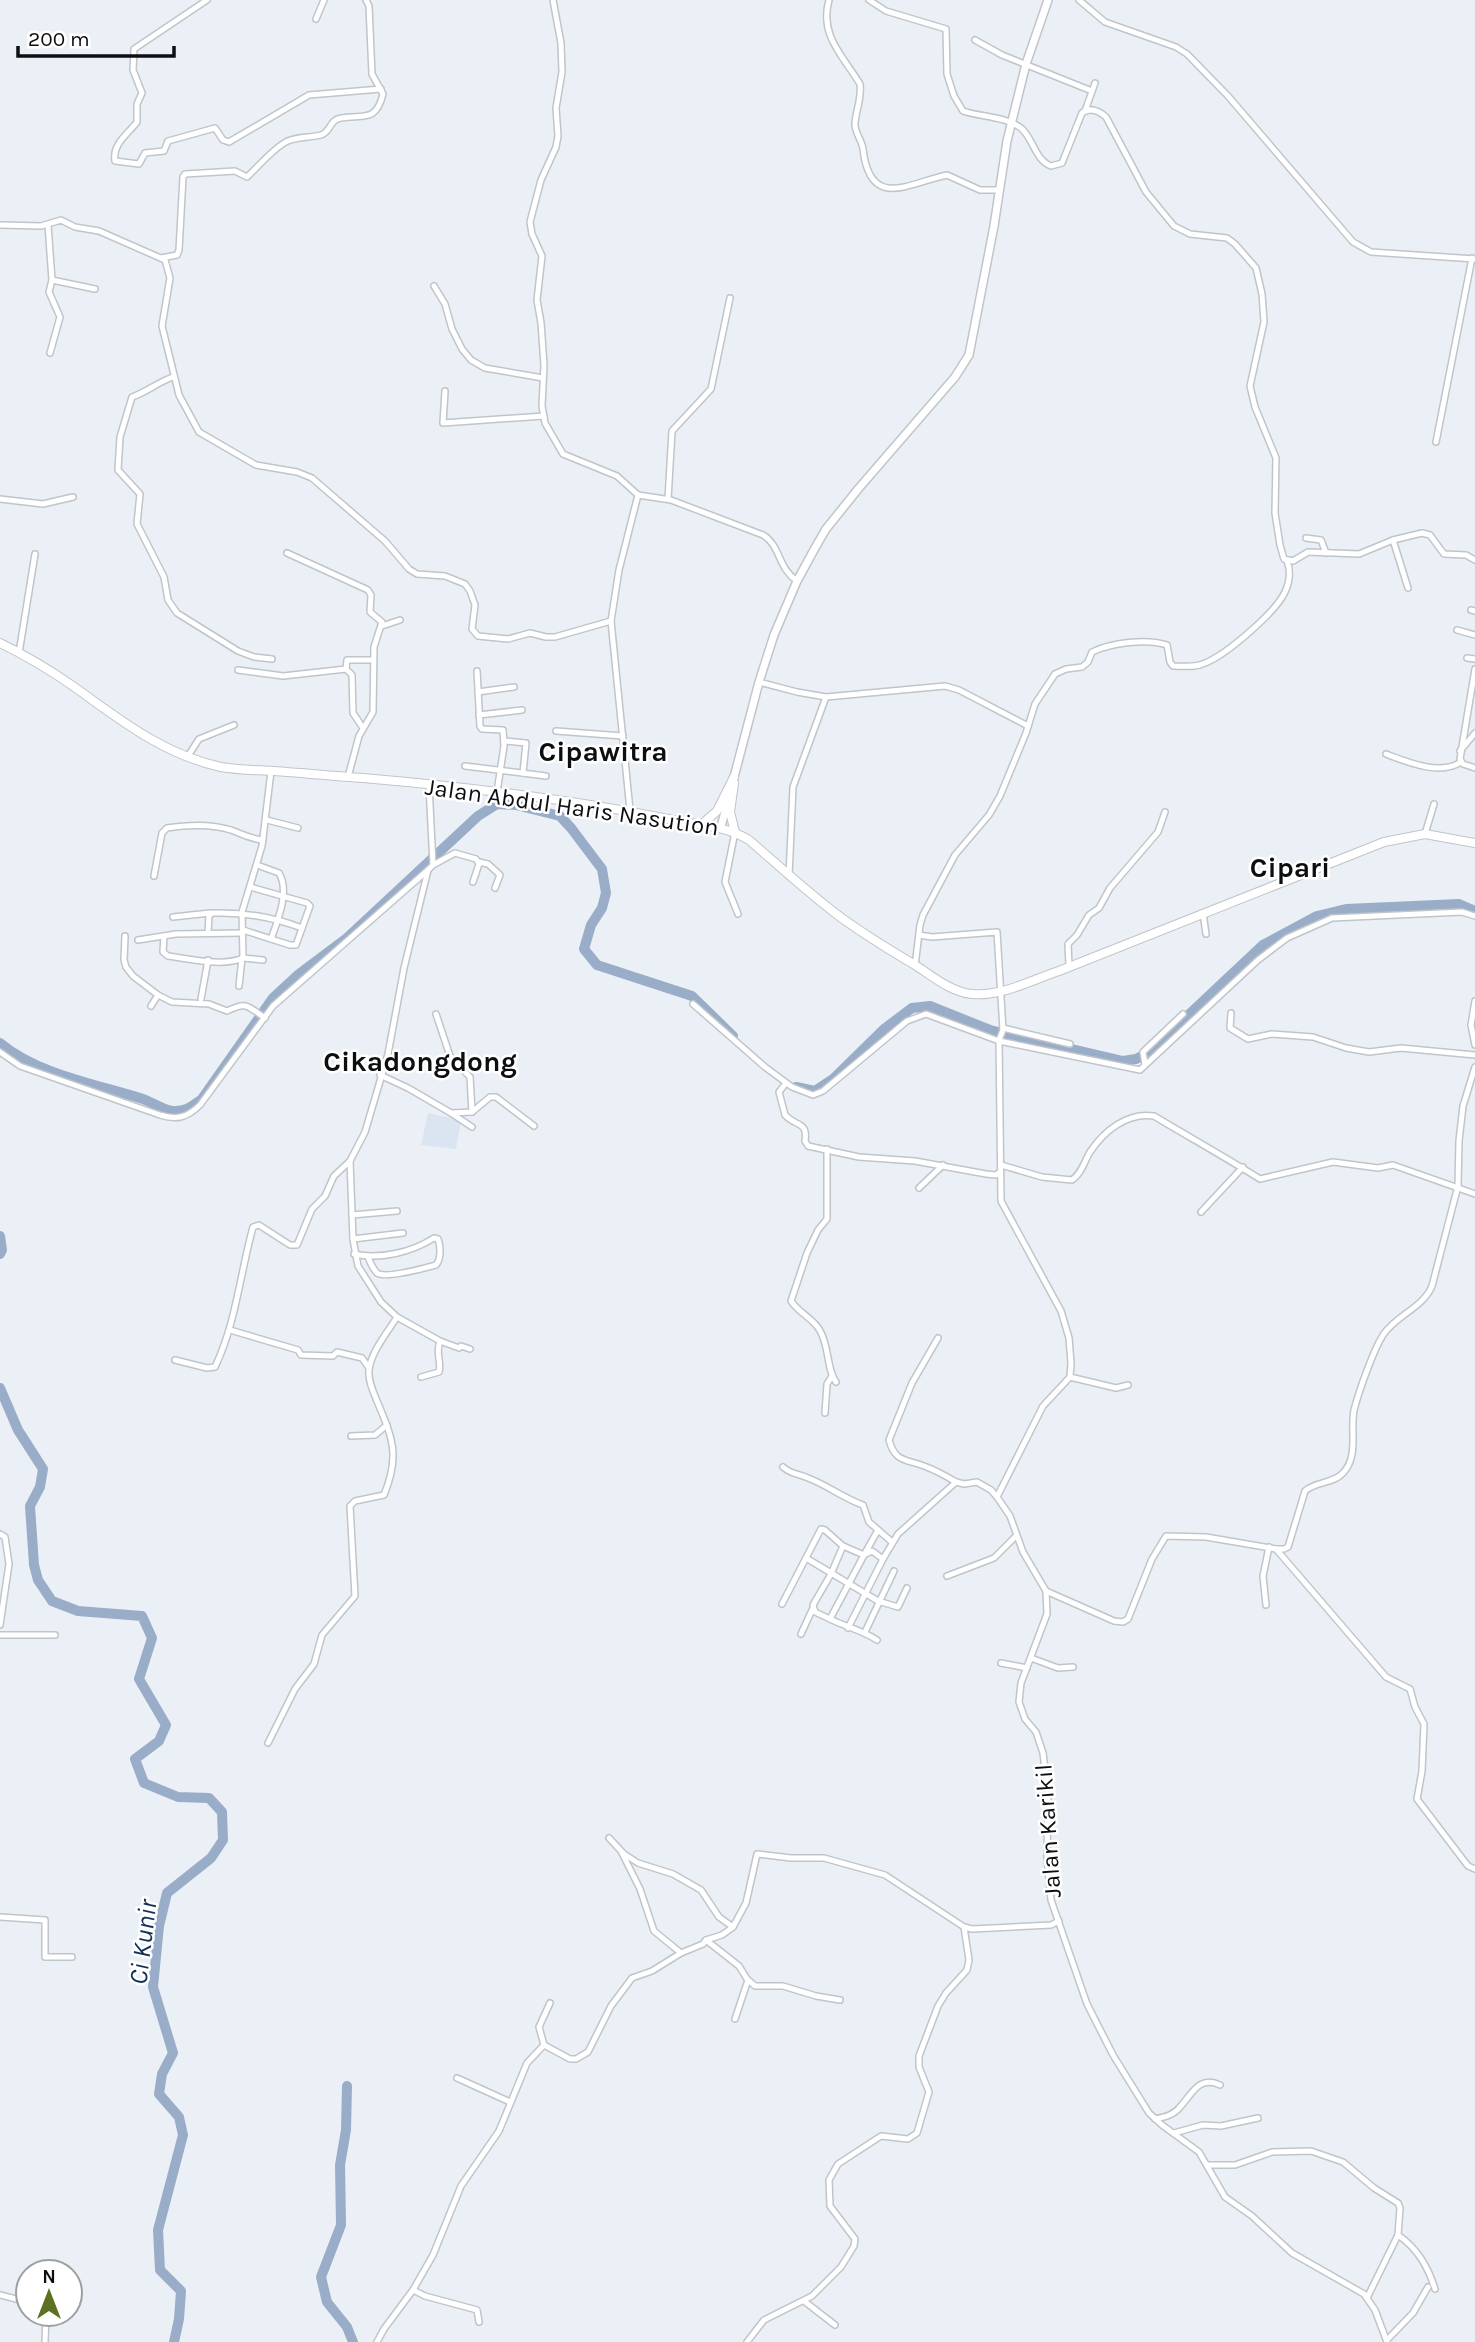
<svg xmlns="http://www.w3.org/2000/svg" width="1475" height="2342" font-family="Karla,sans-serif">
  <style>
    .built { fill: #dbe5f1 }
    .lines { fill: none; stroke-linecap: round; stroke-linejoin: round }
    .river { stroke: #99adc8; stroke-width: 10 }
    .street-casing { stroke: #c0c5ca; stroke-width: 8 }
    .secondary-casing { stroke: #c0c5ca; stroke-width: 10 }
    .primary-casing { stroke: #c0c5ca; stroke-width: 10 }
    .street { stroke: #fff; stroke-width: 5 }
    .secondary { stroke: #fff; stroke-width: 7 }
    .primary { stroke: #fff; stroke-width: 8 }
    .labels { text-anchor: middle; dominant-baseline: central; stroke-width: 5; stroke-linejoin: round; paint-order: stroke }
    .street-label { font-size: 24px; fill: #0c0e10; stroke: #fff }
    .water-label { font-size: 26px; font-style: italic; fill: #153056; stroke: #fff }
    .quarter-label { font-size: 28px; font-weight: bold; fill: #0c0e10; stroke: #fff }
  </style>
  <rect width="100%" height="100%" fill="#ebf0f6"/>
  <!-- built -->
  <polygon class="built" points="428,1113 461,1120 456,1149 421,1145"/>
  <g class="lines">
    <!-- river -->
    <g class="river">
      <path d="M0 1043C39 1075 96 1084 143 1099 152 1102 163 1110 173 1111 186 1112 192 1106 202 1099L273 998 299 974 347 938 478 816 497 804 516 805 560 816 571 828 602 869 606 893 602 908 591 925 584 949 597 965 692 996 733 1036"/>
      <polyline points="796,1087 815,1091 833,1079 884,1029 912,1008 930,1006 990,1030 1123,1061 1136,1059 1148,1053 1263,945 1317,916 1346,909 1459,904 1475,911"/>
      <polyline points="0,1236 2,1250 0,1254"/>
      <polyline points="0,1388 18,1430 43,1469 40,1487 30,1506 34,1565 38,1580 52,1601 78,1611 142,1616 152,1638 139,1679 166,1725 159,1741 135,1759 144,1783 178,1797 209,1798 222,1812 223,1840 211,1858 167,1893 159,1926 153,1987 173,2053 162,2074 159,2094 179,2117 183,2135 158,2230 160,2270 181,2291 179,2319 174,2342"/>
      <polyline points="347,2086 346,2130 340,2165 341,2225 321,2277 327,2302 347,2327 353,2342"/>
    </g>
    <!-- street casing -->
    <g class="street-casing">
      <g id="street">
        <path d="M207 0 134 49 133 70 142 93 137 104V122C128 134 112 144 115 161L139 164 145 153 164 151 168 141 215 128 223 140 229 142 309 95 381 89"/>
        <polyline points="553,0 561,43 562,72 556,108 558,136 556,147 541,180 530,222 532,234 542,256 537,300 541,323 544,365 542,406 545,423 563,454 617,476 638,495 619,570 611,621 630,810"/>
        <path d="M829 0C819 35 843 56 860 84 862 98 856 110 855 123 854 132 862 140 863 149 870 211 909 183 947 175L980 190H999"/>
        <path d="M869 0 886 11 946 29 947 74 954 96 963 111C980 117 1005 116 1021 128 1033 138 1035 160 1051 166L1062 163 1082 113C1090 107 1099 111 1106 117L1146 192 1174 226 1190 234 1227 238 1235 244 1256 268 1262 294 1264 322 1250 386 1255 407 1276 458 1275 513 1280 545 1284 559 1293 561 1308 552 1359 554 1393 540 1422 533 1430 535 1444 554 1466 555 1475 560"/>
        <polyline points="1079,0 1105,22 1176,47 1187,54 1228,96 1353,242 1371,252 1475,259"/>
        <polyline points="316,19 324,0"/>
        <polyline points="975,40 1002,55 1092,91"/>
        <polyline points="1085,111 1095,83"/>
        <polyline points="0,225 41,226 61,220 75,227 99,231 165,260 170,278 162,326 179,395 199,432 256,465 297,472 312,478 385,541 409,569 417,574 445,576 465,584 470,591 475,605 472,629 478,636 508,639 530,633 546,637 555,637 611,621"/>
        <polyline points="48,225 52,280 49,292 60,317 50,353"/>
        <path d="M161 258 177 255 179 250 183 177 185 174 235 171 247 177C259 166 270 152 284 143 294 136 310 138 321 135 331 132 329 120 341 118 363 114 376 123 383 94L372 74 369 6 366 0"/>
        <polyline points="52,280 95,289"/>
        <polyline points="434,286 445,304 452,329 462,349 471,360 485,368 543,378"/>
        <path d="M173 377C158 382 147 392 132 397L120 437 118 470 140 494 137 524 164 577 168 600 177 613 238 651 254 657 272 659"/>
        <polyline points="445,391 443,423 544,416"/>
        <polyline points="1436,442 1472,258"/>
        <path d="M638 495 671 500 763 535C781 546 777 567 797 581"/>
        <polyline points="0,499 43,504 73,497"/>
        <polyline points="668,499 672,431 711,389 730,298"/>
        <polyline points="1306,538 1321,540 1326,553"/>
        <polyline points="1393,540 1408,588"/>
        <polyline points="287,553 368,590 371,595 370,612 382,622 374,647 373,712 359,736 348,777"/>
        <polyline points="1471,610 1475,611"/>
        <polyline points="382,626 400,620"/>
        <polyline points="1457,630 1475,635"/>
        <polyline points="19,653 35,554"/>
        <polyline points="1467,658 1475,659"/>
        <polyline points="346,669 352,675 353,713 363,728"/>
        <polyline points="1475,669 1460,759 1463,764 1475,768"/>
        <polyline points="238,670 283,676 346,669 347,660 373,660"/>
        <polyline points="477,671 480,726 482,729 503,730 504,746 497,792"/>
        <polyline points="759,682 797,692 826,697 945,686 959,690 1028,726"/>
        <polyline points="478,692 514,687"/>
        <polyline points="479,715 522,710"/>
        <polyline points="556,731 623,736"/>
        <polyline points="505,741 526,743 523,773"/>
        <polyline points="1460,751 1475,733"/>
        <path d="M1386 754C1407 762 1440 776 1461 762"/>
        <polyline points="188,756 199,739 234,725"/>
        <polyline points="465,766 546,776"/>
        <polyline points="429,785 433,865 428,870 404,968 388,1054 365,1132 350,1161 353,1239 358,1266 381,1302 397,1317 440,1341 459,1348 461,1346 470,1349"/>
        <polyline points="267,820 298,828"/>
        <polyline points="735,832 725,882 738,914"/>
        <polyline points="1425,834 1434,804"/>
        <polyline points="479,862 488,864 500,875 495,888"/>
        <path d="M257 865 279 873C290 891 278 920 271 939"/>
        <polyline points="433,865 455,853 476,859 479,864 473,882"/>
        <path d="M154 876 162 833 167 828C186 825 212 824 231 830 242 834 251 839 263 840"/>
        <polyline points="789,876 793,787 826,697"/>
        <polyline points="1203,913 1206,934"/>
        <polyline points="173,917 210,913"/>
        <polyline points="243,930 290,945 296,945 310,906 307,903 250,887"/>
        <path d="M208 933 209 915 213 913C245 912 273 917 302 928"/>
        <polyline points="919,935 932,937 997,932 1003,1030 999,1040 1001,1201 1061,1311 1069,1338 1071,1363 1070,1377 1043,1406 997,1497 1010,1516 1023,1552 1046,1591 1047,1614 1021,1683 1019,1702 1025,1719 1036,1732 1043,1753 1048,1794 1047,1857 1051,1900 1087,2004 1113,2055 1149,2113 1162,2125 1199,2152 1225,2197 1252,2216 1292,2253 1364,2294 1375,2310 1387,2342"/>
        <path d="M125 936 124 960 126 967 133 976 158 995 172 1002 209 1004 227 1011C247 1001 247 1006 265 1018"/>
        <path d="M164 936 163 952 168 956C190 959 223 967 243 958L242 912 262 846 271 771"/>
        <polyline points="138,940 176,934 243,933"/>
        <polyline points="243,958 263,960"/>
        <path d="M915 966 920 925 923 915 955 855 989 815 1000 796 1026 733 1035 704 1055 674 1066 669 1082 667 1088 662 1092 652C1111 643 1146 638 1167 645L1170 662 1173 666C1183 666 1195 668 1205 663 1226 655 1276 612 1285 592 1290 581 1291 571 1287 561"/>
        <polyline points="1069,966 1068,944 1077,935 1089,915 1099,908 1110,888 1158,832 1165,812"/>
        <polyline points="239,986 242,958"/>
        <polyline points="201,999 208,960"/>
        <polyline points="1475,1001 1471,1025 1475,1045"/>
        <polyline points="693,1004 765,1067 792,1087 813,1095 823,1091 907,1021 926,1014 999,1041 1140,1070 1258,960 1287,938 1332,918 1462,912 1475,916"/>
        <polyline points="151,1006 158,995"/>
        <polyline points="1231,1013 1230,1028 1248,1039 1272,1034 1313,1037 1346,1048 1369,1052 1401,1048 1475,1055"/>
        <polyline points="436,1014 450,1056 470,1077 472,1112"/>
        <polyline points="1003,1028 1070,1044"/>
        <path d="M0 1052 20 1066 160 1115C176 1120 187 1118 200 1105L273 1006 428 870"/>
        <polyline points="1145,1064 1143,1052 1183,1014"/>
        <polyline points="380,1075 408,1088 451,1113 472,1112 490,1097 496,1097 534,1126"/>
        <path d="M786 1083 779 1092 785 1115C796 1127 808 1121 805 1141L808 1146 859 1157 915 1161 986 1174 996 1175 1000 1172"/>
        <polyline points="451,1113 472,1127"/>
        <path d="M827 1149V1219L818 1230 807 1253 791 1301C799 1313 812 1318 819 1329 830 1346 826 1369 836 1382"/>
        <path d="M1001 1165 1042 1177 1072 1180C1082 1173 1084 1162 1090 1152 1104 1131 1127 1112 1154 1116 1189 1137 1225 1157 1260 1179L1333 1162 1378 1168 1393 1165 1475 1194"/>
        <polyline points="919,1188 943,1165"/>
        <polyline points="1201,1212 1243,1167"/>
        <polyline points="352,1215 397,1211"/>
        <polyline points="353,1239 403,1233"/>
        <path d="M354 1254C380 1260 412 1252 434 1238L438 1239C441 1247 441 1259 436 1265 425 1268 385 1279 377 1273 373 1269 370 1262 368 1257"/>
        <polyline points="230,1330 298,1350 301,1355 333,1356 337,1352 362,1358 369,1368"/>
        <path d="M938 1338 912 1383 889 1440C895 1462 905 1459 924 1466 935 1470 946 1476 956 1482"/>
        <path d="M175 1360 207 1368 215 1367C236 1323 240 1274 253 1227L259 1225 290 1245H297L312 1209 325 1196 334 1176 350 1161"/>
        <path d="M421 1377 439 1372C442 1361 435 1355 440 1341"/>
        <polyline points="1070,1377 1116,1388 1128,1385"/>
        <polyline points="825,1413 827,1384 832,1376"/>
        <polyline points="351,1436 375,1435 387,1425"/>
        <path d="M783 1467C792 1475 798 1473 808 1478 827 1485 843 1498 863 1505L869 1522 892 1542"/>
        <polyline points="0,1534 5,1537 9,1564 0,1625"/>
        <polyline points="1276,1549 1386,1677 1410,1689 1415,1707 1424,1724 1422,1771 1417,1799 1468,1866 1475,1869"/>
        <polyline points="806,1558 878,1601 898,1607 907,1588"/>
        <polyline points="883,1559 898,1534 956,1482 964,1484 977,1482 991,1490 997,1497"/>
        <polyline points="947,1576 994,1558 1016,1536"/>
        <path d="M1046 1591 1114 1621 1123 1622 1128 1619 1152 1559 1166 1536 1206 1537 1276 1549H1284L1288 1547 1305 1491C1316 1481 1333 1484 1343 1473 1359 1456 1350 1431 1354 1410 1359 1391 1373 1351 1383 1335 1396 1315 1423 1308 1432 1286L1458 1186 1459 1141 1463 1106 1475 1067"/>
        <polyline points="782,1604 821,1529 825,1530 843,1546 864,1555 878,1530"/>
        <polyline points="1266,1605 1263,1576 1269,1547"/>
        <polyline points="830,1619 815,1612 813,1605 831,1574 843,1546"/>
        <path d="M848 1628 883 1559 872 1551 864 1555 830 1619C846 1627 862 1630 877 1640"/>
        <polyline points="865,1632 894,1571"/>
        <polyline points="801,1634 813,1608"/>
        <polyline points="0,1635 55,1635"/>
        <polyline points="1031,1658 1058,1668 1073,1667"/>
        <polyline points="1001,1663 1027,1668"/>
        <path d="M268 1743 295 1689 314 1664 322 1635 355 1596 350 1506 355 1501 384 1495C400 1456 393 1439 377 1401 373 1391 368 1381 369 1370 371 1352 387 1333 397 1317"/>
        <polyline points="609,1838 624,1854 638,1863 673,1874 701,1890 719,1917 733,1927"/>
        <polyline points="622,1853 640,1889 654,1931 681,1953"/>
        <polyline points="0,1917 45,1920 45,1957 72,1957"/>
        <polyline points="706,1940 739,1966 747,1979 755,1986 783,1986 816,1996 840,2000"/>
        <polyline points="735,2019 748,1980"/>
        <polyline points="544,2045 539,2027 550,2003"/>
        <polyline points="457,2078 510,2102"/>
        <path d="M1155 2119C1165 2117 1174 2115 1180 2107 1192 2094 1199 2075 1220 2085"/>
        <polyline points="1174,2133 1203,2125 1221,2126 1258,2118"/>
        <polyline points="1207,2165 1235,2165 1272,2152 1311,2151 1343,2162 1374,2188 1398,2203 1400,2208 1398,2235 1367,2298"/>
        <path d="M1398 2235C1418 2249 1428 2267 1435 2289"/>
        <polyline points="413,2290 425,2296 477,2310 479,2322"/>
        <polyline points="0,2295 28,2302"/>
        <polyline points="804,2301 835,2325"/>
        <polyline points="1387,2340 1413,2313 1428,2287"/>
        <polyline points="45,2342 46,2314"/>
        <polyline points="377,2342 384,2329 413,2290 433,2255 461,2186 499,2131 527,2063 544,2045 570,2059 576,2059 588,2052 611,2006 632,1978 652,1971 681,1953 703,1944 706,1940 722,1935 733,1927 746,1903 757,1854 791,1858 824,1858 885,1875 964,1927 972,1929 1051,1925 1059,1921"/>
        <polyline points="747,2342 764,2320 812,2296 841,2267 854,2246 855,2239 830,2206 829,2180 838,2164 881,2136 908,2139 917,2133 929,2092 919,2067 919,2056 938,2006 946,1993 967,1970 969,1960 964,1927"/>
      </g>
    </g>
    <!-- secondary casing -->
    <g class="secondary-casing">
      <g id="secondary">
        <polyline points="733,781 759,682 774,635 797,581 815,548 826,529 859,488 955,377 969,355 994,226 1007,141 1026,64 1048,0"/>
        <polyline points="721,827 729,796"/>
      </g>
    </g>
    <!-- primary casing -->
    <g class="primary-casing">
      <g id="primary">
        <path d="M0 643C25 655 50 670 73 686 119 719 164 755 221 767 238 770 256 770 273 771 303 773 333 776 363 778 467 787 572 799 673 820 700 826 725 825 749 840 778 865 805 890 835 913 860 932 888 949 915 965 932 976 951 992 972 994 1000 997 1032 980 1059 971L1384 842 1425 834 1475 843"/>
        <polyline points="734,783 730,812 735,832"/>
        <polyline points="702,824 717,811 734,777"/>
      </g>
    </g>
    <!-- street -->
    <use href="#street" class="street"/>
    <!-- secondary -->
    <use href="#secondary" class="secondary"/>
    <!-- primary -->
    <use href="#primary" class="primary"/>
  </g>
  <g class="labels">
    <!-- street labels -->
    <g class="street-label">
      <text transform="translate(572 807) rotate(8)">Jalan Abdul Haris Nasution</text>
      <text transform="translate(1048 1831) rotate(-94)">Jalan Karikil</text>
    </g>
    <!-- water labels -->
    <g class="water-label">
      <text transform="translate(143 1942) rotate(-83)">Ci Kunir</text>
    </g>
    <!-- quarter labels -->
    <g class="quarter-label">
      <text x="603" y="751">Cipawitra</text>
      <text x="1290" y="867">Cipari</text>
      <text x="420" y="1061">Cikadongdong</text>
    </g>
  </g>
  <!-- north arrow -->
  <g transform="translate(49 2293)"><circle r="33" fill="#ffffff" stroke="#9e9f9f" stroke-width="2"/>
  <path d="M0-5L12 26L0 18L-12 26Z" fill="#5c7122"/>
  <text y="-10" font-size="19" font-weight="bold" text-anchor="middle" fill="#0c0e10">N</text>
  </g>
  <!-- scale -->
  <path d="M18 46v10h156v-10" fill="none" stroke="#0c0e10" stroke-width="3.5"/>
  <text x="28" y="46" font-size="21" fill="#0c0e10" stroke="#ffffff" stroke-width="5" paint-order="stroke">200 m</text>
</svg>
